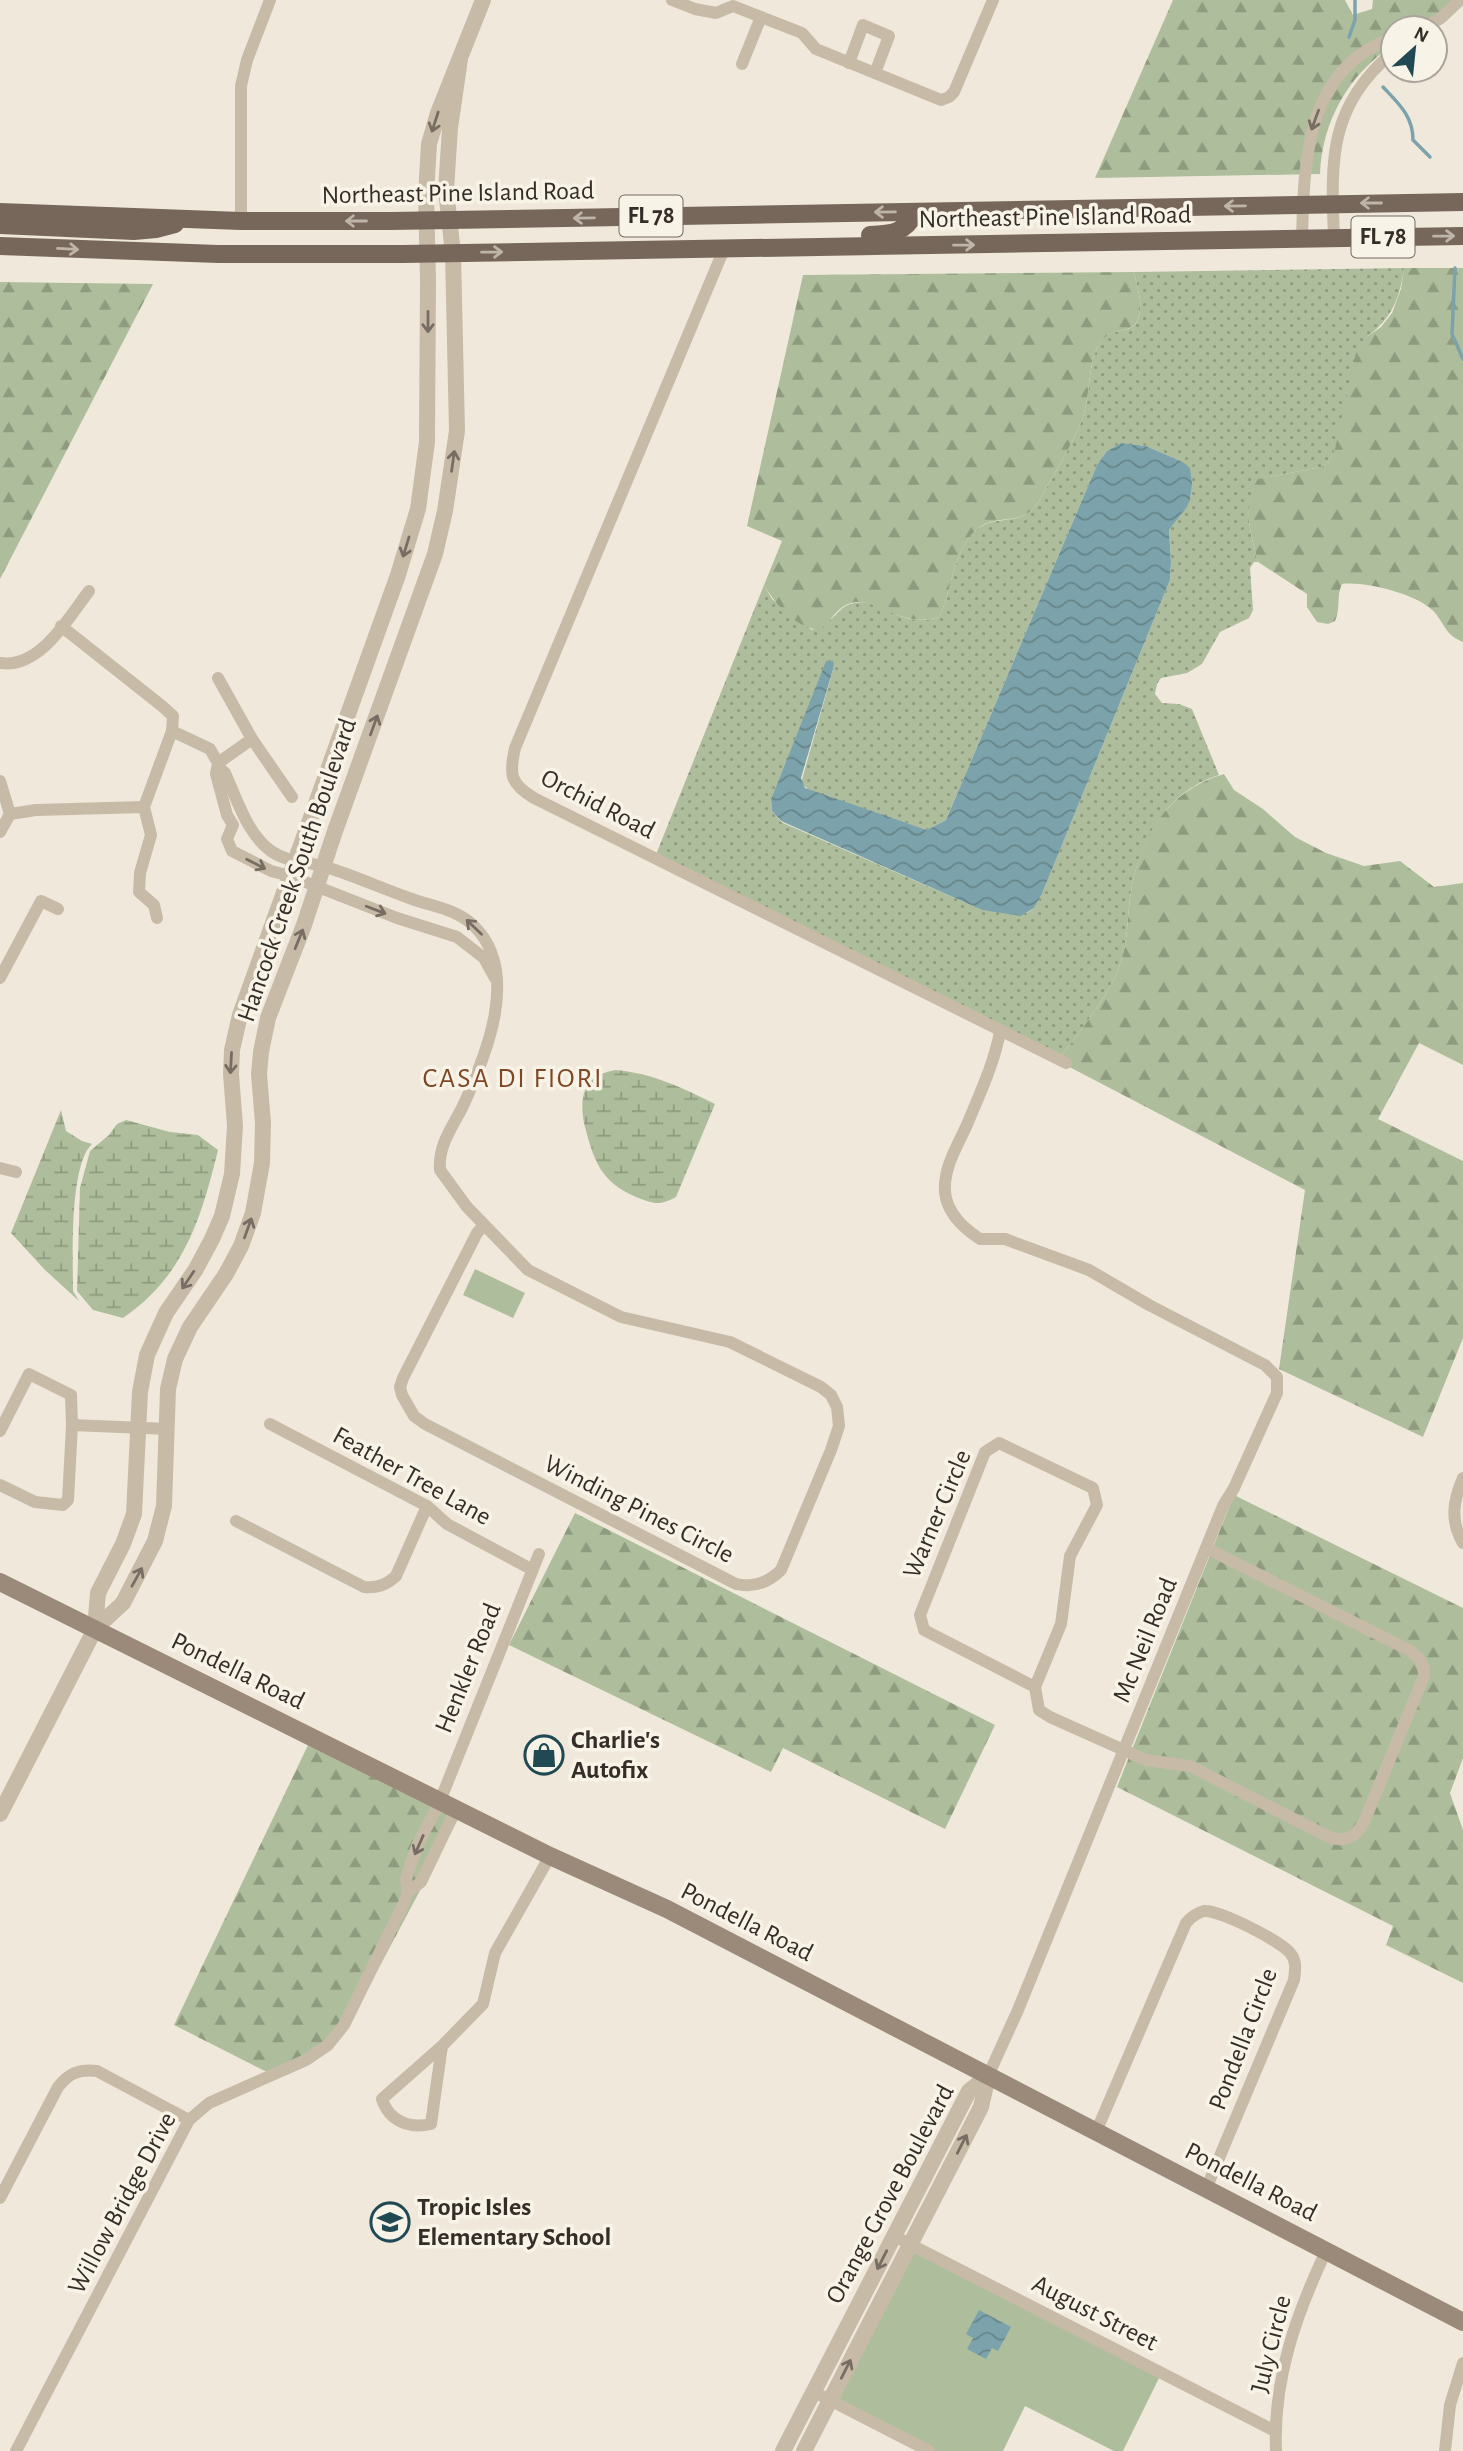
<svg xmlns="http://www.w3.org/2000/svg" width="1463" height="2451" font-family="'Alegreya Sans',sans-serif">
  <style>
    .grass { fill: url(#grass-dots); fill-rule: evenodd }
    .forest { fill: url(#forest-firs) }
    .wetland { fill: url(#wetland-marsh) }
    .green { fill: #aebe9c }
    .water { fill: url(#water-waves) }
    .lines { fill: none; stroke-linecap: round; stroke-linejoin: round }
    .stream { stroke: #7ca3ab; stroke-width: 3.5 }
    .minor { stroke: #c7bba8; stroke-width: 12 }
    .tertiary { stroke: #c7bba8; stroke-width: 16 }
    .secondary { stroke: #9b8a79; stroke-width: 18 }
    .primary { stroke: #76675a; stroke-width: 18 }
    .oneway { stroke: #776d62 }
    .oneway2 { stroke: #beb4a8 }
    .labels { text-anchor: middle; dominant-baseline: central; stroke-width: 7; stroke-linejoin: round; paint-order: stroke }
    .shield { fill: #f8f3e7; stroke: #706861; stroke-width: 2 }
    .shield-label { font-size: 24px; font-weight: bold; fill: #352d28 }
    .street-label { font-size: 26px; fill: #352d28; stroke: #f8f3e7 }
    .poi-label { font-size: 26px; font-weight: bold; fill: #352d28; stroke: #f8f3e7; text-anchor: start }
    .neighbourhood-label { font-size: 28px; letter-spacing: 2px; fill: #7f4725; stroke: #f8f3e7 }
  </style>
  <defs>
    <pattern id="grass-dots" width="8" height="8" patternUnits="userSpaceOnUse" patternTransform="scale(1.75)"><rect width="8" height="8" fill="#aebe9c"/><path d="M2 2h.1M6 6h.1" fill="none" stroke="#8e9b7f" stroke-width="1.8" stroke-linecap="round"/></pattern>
    <pattern id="forest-firs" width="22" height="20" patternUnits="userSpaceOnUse" patternTransform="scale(1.75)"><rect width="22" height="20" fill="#aebe9c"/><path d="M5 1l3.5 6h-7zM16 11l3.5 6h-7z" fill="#8e9b7f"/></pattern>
    <pattern id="wetland-marsh" width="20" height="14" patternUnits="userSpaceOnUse" patternTransform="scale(1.75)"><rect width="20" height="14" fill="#aebe9c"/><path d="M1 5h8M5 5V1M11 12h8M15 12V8" fill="none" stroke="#8e9b7f"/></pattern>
    <pattern id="water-waves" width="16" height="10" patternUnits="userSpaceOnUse" patternTransform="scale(1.75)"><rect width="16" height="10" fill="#7ca3ab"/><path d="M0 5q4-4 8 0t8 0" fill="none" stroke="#66858b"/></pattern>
  </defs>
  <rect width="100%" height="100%" fill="#f0e9db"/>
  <!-- grass -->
  <path class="grass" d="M1404 268C1400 298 1392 318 1368 336L1335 450 1329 462 1321 467 1259 479C1241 505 1251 534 1258 562H1254L1250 568 1253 610 1249 618 1220 632 1202 664 1187 673 1161 678 1157 684 1155 694 1162 703 1179 704 1192 709 1219 775C1165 791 1137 845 1130 898 1127 922 1128 944 1119 967 1106 1001 1079 1031 1058 1061L653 862 764 585 772 599 812 630C817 627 823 625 827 622 837 616 841 605 854 603 882 597 900 630 939 617 953 589 952 553 975 531 994 513 1022 528 1038 503 1052 476 1070 450 1081 422 1091 399 1087 370 1097 348 1108 323 1131 338 1138 319 1144 305 1137 287 1134 272ZM1121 443 1146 446 1183 462C1198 497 1191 502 1169 530L1171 562 1170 580 1042 894 1034 908 1027 913 982 910 781 822 772 811 771 799 826 662 832 661 834 666 801 783 810 791 927 830 946 820 1097 465 1107 451Z"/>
  <!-- forest -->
  <g class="forest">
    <path d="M1173 0H1345L1353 15 1372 9 1373 0H1463L1425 28H1393V45C1349 74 1322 121 1320 174L1095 178Z"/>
    <path d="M1404 268H1463V642C1446 635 1446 627 1436 614 1422 595 1365 581 1342 584 1336 596 1341 608 1335 621L1328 624 1317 622 1307 607V594L1258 562C1251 534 1241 505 1258 479L1321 467 1329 462 1335 449 1356 353 1368 336 1381 327 1392 313 1401 289Z"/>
    <path d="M1134 272C1137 287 1144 305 1138 319 1131 337 1108 324 1097 348 1087 370 1091 399 1081 422 1070 450 1052 476 1038 503 1022 528 994 512 975 531 952 553 953 589 939 617 900 630 874 593 848 604 836 609 830 622 820 630 797 629 775 604 764 585L782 541 747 526 803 275Z"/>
    <polygon points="0,282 153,284 0,579"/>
    <path d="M1224 774 1234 790 1263 809 1295 837 1326 853 1364 866 1400 861 1434 887 1463 883V1065L1419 1043 1378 1119 1463 1161V1338L1423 1437 1279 1369 1305 1190 1058 1061C1079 1031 1106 1001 1119 967 1128 944 1127 922 1130 898 1138 840 1165 791 1224 774Z"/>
    <polygon points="1234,1495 1463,1608 1463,1758 1450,1793 1463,1830 1463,1983 1386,1945 1393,1926 1117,1787"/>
    <polygon points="575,1513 995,1725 945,1829 783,1748 771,1772 509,1645"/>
    <polygon points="309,1743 459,1817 365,1994 337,2040 273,2075 174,2025"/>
  </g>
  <!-- wetland -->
  <g class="wetland">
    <path d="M616 1070C652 1073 683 1088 715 1104L676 1197C659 1206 654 1204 636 1197 601 1182 594 1161 585 1127 582 1114 580 1096 588 1085 594 1075 605 1072 616 1070Z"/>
    <path d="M61 1110 66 1131 82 1141 92 1144C69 1165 73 1259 73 1291L79 1301 45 1270 11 1233Z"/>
    <path d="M126 1120 170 1132 198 1135 218 1150C201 1219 184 1276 123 1318L93 1310 77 1291 80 1188 90 1151 109 1135 117 1124Z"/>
  </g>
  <!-- green -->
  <g class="green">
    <polygon points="475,1269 525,1293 513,1318 463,1295"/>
    <polygon points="914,2249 1162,2372 1123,2451 1114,2451 1025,2406 1003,2451 922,2451 833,2406"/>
  </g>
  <!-- water -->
  <g class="water">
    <polygon points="1121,443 1146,446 1183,462 1190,468 1192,484 1190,500 1187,507 1169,530 1171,562 1170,580 1042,894 1034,908 1021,916 982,910 781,821 772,811 771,799 826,661 833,661 834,666 801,778 805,788 927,830 946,820 1097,465 1107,451"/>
    <polygon points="979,2310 1011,2327 998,2351 992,2348 986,2359 967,2349 973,2338 966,2334"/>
  </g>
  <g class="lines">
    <!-- stream -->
    <g class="stream">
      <polyline points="1349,37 1355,20 1355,0"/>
      <path d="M1383 87C1399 104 1413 116 1413 140L1430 157"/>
      <polyline points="1455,268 1452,334 1463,359"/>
    </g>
    <!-- minor -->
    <g class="minor">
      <polyline points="672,0 695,9 716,13 733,6 802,33 816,49 941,100 949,97 954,92 993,0"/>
      <polyline points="1423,28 1441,18 1460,0"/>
      <polyline points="849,63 863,25 889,36 875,73"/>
      <polyline points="742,64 761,17"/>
      <polyline points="241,221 241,86 247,60 270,0"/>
      <path d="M1334 238C1331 160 1328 107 1393 52"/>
      <path d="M1302 239C1304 162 1305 68 1393 38"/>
      <path d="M724 249 515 748C509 774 510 784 534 798L1066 1063"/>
      <polyline points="61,626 162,706 173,716 172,731 210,749 218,763 216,774 227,815 233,825 227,839 232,851 271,871 290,876 397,918 457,937 484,958 495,978"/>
      <path d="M0 663C40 669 68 618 89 591"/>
      <polyline points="218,678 252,739 292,797"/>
      <polyline points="218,763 252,739"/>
      <path d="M219 767 225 773C237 799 247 834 271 851 288 863 307 861 326 867 355 876 383 889 412 899 434 907 456 909 474 926 521 972 486 1056 463 1106 452 1128 438 1145 440 1170L467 1207 528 1270 621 1317 730 1342 821 1387 831 1395 837 1407 839 1426 831 1450 781 1570C768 1583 754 1588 736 1584L425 1424 414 1416 402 1395 400 1387 403 1378 477 1233 484 1225"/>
      <polyline points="0,781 10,814 0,832"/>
      <polyline points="10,814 36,810 144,807"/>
      <polyline points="157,918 154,905 139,892 140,873 151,835 144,807 172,731"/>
      <polyline points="0,978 41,901 58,909"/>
      <polyline points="0,1168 16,1172"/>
      <polyline points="270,1424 427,1506 447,1524 531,1569"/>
      <polyline points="72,1425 167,1429"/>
      <polyline points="0,1431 29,1374 71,1395 72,1425 68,1500 63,1505 35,1502 0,1485"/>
      <polygon points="999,1443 1093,1488 1097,1505 1070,1556 1061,1624 1035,1687 924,1630 920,1615 985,1452"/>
      <path d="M1463 1478C1453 1501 1450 1521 1463 1543"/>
      <path d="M236 1521 364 1587C378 1588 386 1585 396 1576L427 1506"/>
      <path d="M1035 1687 1039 1710 1050 1717 1146 1760 1190 1766 1331 1838C1348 1842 1356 1836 1364 1822L1424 1676C1424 1664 1420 1659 1411 1651L1206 1548"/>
      <polyline points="408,1892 421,1882 456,1809"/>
      <path d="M442 2046 431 2124C409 2129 389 2121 382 2099L442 2046 483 2004 495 1953 550 1856"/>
      <path d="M988 2076 1018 2010 1223 1506 1234 1488 1277 1393V1377L1265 1365 1149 1305 1089 1270 1005 1239H980C963 1228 947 1213 945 1192 943 1166 960 1142 969 1120 981 1091 994 1063 1000 1032"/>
      <path d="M1096 2132 1186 1923C1191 1917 1196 1913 1204 1911 1218 1909 1283 1942 1291 1954 1297 1962 1295 1971 1294 1980L1206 2189"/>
      <path d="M0 2198 58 2087C69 2073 79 2069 97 2071L189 2120"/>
      <polyline points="894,2236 1275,2431"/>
      <polyline points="814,2392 929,2451"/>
      <polyline points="16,2451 189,2120 209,2103 306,2060 328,2045 344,2025 405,1901 408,1892 406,1879 417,1846 440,1801 539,1554"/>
      <path d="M1276 2451C1273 2379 1296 2315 1326 2251"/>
      <polyline points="1445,2451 1450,2405 1463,2363"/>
    </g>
    <!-- tertiary -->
    <g class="tertiary">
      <polyline points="95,1629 98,1593 123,1544 134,1514 140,1392 147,1355 166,1313 196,1269 212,1239 222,1216 232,1174 235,1126 231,1074 232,1050 240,1015 398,575 418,509 427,442 428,281 426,194 429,144 438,113 483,0"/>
      <polyline points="0,1814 95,1629 123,1603 155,1541 164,1506 168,1389 175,1359 190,1327 226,1274 241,1246 253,1213 262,1163 263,1123 259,1074 261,1052 268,1018 304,925 335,831 435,554 445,511 457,431 453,253 446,190 450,128 460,59"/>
      <polyline points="783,2451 969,2091 988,2076"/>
      <polyline points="804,2451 981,2107 988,2076"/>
    </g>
    <!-- secondary -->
    <polyline class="secondary" points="0,1582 550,1856 667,1909 1463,2322"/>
    <!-- primary -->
    <g class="primary">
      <polyline points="0,212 241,221 391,221 1463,202"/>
      <polyline points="0,225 134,231 156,229 175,224"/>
      <path d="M870 235C892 234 905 233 916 212"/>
      <polyline points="0,246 218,254 402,254 1463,236"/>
    </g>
  </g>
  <!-- one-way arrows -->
  <defs><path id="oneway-shaft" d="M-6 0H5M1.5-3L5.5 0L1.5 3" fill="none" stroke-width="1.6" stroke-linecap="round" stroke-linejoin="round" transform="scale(1.75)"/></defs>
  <g class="oneway">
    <use href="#oneway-shaft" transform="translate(1315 120) rotate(110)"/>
    <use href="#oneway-shaft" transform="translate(435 122) rotate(108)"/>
    <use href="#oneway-shaft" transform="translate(428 322) rotate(90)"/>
    <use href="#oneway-shaft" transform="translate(453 461) rotate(-82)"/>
    <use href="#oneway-shaft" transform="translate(406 547) rotate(107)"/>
    <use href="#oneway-shaft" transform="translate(374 725) rotate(-70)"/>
    <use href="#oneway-shaft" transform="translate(256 864) rotate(27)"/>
    <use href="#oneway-shaft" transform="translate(376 910) rotate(21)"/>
    <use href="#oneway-shaft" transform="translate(474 927) rotate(-136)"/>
    <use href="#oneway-shaft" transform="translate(299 939) rotate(-68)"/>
    <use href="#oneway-shaft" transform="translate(231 1063) rotate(93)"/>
    <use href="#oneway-shaft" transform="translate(248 1228) rotate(-70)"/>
    <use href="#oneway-shaft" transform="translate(188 1280) rotate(124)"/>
    <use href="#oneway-shaft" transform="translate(137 1577) rotate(-61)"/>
    <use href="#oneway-shaft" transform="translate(419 1845) rotate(114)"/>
    <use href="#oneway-shaft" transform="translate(962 2144) rotate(-63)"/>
    <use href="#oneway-shaft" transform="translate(882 2260) rotate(117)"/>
    <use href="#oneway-shaft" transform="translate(846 2369) rotate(-63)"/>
  </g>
  <g class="oneway2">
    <use href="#oneway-shaft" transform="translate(1371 203) rotate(180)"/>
    <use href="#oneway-shaft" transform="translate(1235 206) rotate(179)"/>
    <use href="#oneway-shaft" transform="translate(885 212) rotate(179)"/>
    <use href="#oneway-shaft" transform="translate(584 218) rotate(179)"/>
    <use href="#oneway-shaft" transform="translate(356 221) rotate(-180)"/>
    <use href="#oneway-shaft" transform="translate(1444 236) rotate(-1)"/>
    <use href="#oneway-shaft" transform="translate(964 245) rotate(-1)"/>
    <use href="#oneway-shaft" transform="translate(68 249) rotate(3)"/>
    <use href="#oneway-shaft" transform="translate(492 252) rotate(-1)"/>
  </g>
  <!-- icons -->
  <defs>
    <g id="shop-ring" transform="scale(2.0125)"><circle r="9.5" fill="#f8f3e7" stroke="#204954" stroke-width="1.5"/><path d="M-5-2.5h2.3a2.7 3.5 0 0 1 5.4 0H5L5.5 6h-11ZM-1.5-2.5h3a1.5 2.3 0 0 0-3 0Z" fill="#204954"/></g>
    <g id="school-ring" transform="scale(2.0125)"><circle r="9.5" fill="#f8f3e7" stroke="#204954" stroke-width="1.5"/><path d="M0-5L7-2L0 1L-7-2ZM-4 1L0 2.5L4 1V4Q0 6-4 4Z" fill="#204954"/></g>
  </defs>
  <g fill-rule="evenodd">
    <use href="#shop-ring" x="544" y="1755"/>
    <use href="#school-ring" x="390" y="2222"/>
  </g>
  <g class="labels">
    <!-- shield labels -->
    <g class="shield">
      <rect x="619.5" y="195.5" width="63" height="41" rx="5"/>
      <rect x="1351.5" y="216.5" width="63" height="41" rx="5"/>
    </g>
    <g class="shield-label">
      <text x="651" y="216">FL 78</text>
      <text x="1383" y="237">FL 78</text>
    </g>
    <!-- street labels -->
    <g class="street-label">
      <text transform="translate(458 193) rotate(-1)">Northeast Pine Island Road</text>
      <text transform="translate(1055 217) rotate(-1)">Northeast Pine Island Road</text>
      <text transform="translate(598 804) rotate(27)">Orchid Road</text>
      <text transform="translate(297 870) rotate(-71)">Hancock Creek South Boulevard</text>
      <text transform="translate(412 1476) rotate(29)">Feather Tree Lane</text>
      <text transform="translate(639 1509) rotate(27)">Winding Pines Circle</text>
      <text transform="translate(937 1514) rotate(-67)">Warner Circle</text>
      <text transform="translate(1145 1640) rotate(-68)">Mc Neil Road</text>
      <text transform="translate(468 1668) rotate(-68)">Henkler Road</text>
      <text transform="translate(238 1671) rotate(26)">Pondella Road</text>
      <text transform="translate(747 1922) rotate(27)">Pondella Road</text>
      <text transform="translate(1243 2039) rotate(-69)">Pondella Circle</text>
      <text transform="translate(1251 2182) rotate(27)">Pondella Road</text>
      <text transform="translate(890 2194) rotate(-62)">Orange Grove Boulevard</text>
      <text transform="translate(122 2203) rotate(-62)">Willow Bridge Drive</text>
      <text transform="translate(1095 2313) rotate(27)">August Street</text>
      <text transform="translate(1271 2344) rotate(-76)">July Circle</text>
    </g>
    <!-- poi labels -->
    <g class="poi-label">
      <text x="571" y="1740">Charlie's<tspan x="571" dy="30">Autofix</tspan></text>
      <text x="417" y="2207">Tropic Isles<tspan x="417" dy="30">Elementary School</tspan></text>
    </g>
    <!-- neighbourhood labels -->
    <g class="neighbourhood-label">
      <text x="513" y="1079">CASA DI FIORI</text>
    </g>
  </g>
  <!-- north arrow -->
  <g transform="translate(1414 49) rotate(27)"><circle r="33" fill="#f8f3e7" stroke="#aaa49b" stroke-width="2"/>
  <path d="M0-5L12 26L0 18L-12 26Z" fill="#204954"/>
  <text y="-10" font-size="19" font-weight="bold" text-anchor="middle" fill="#352d28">N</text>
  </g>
</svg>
